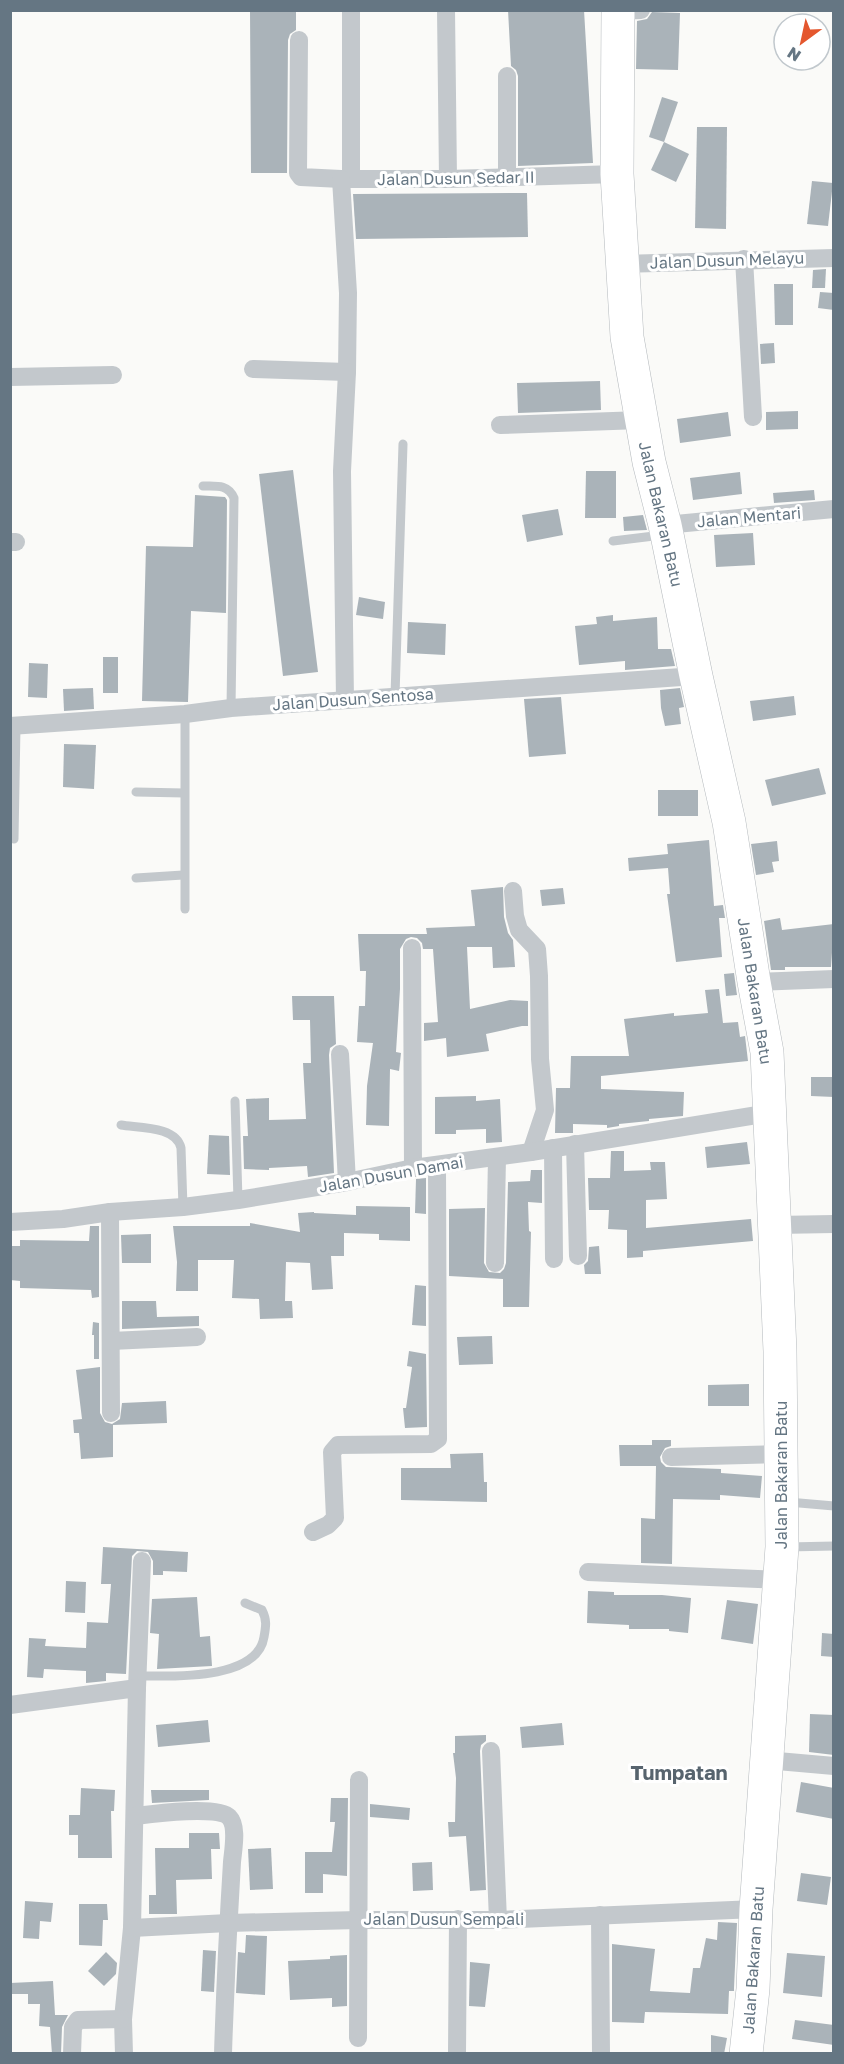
<svg xmlns="http://www.w3.org/2000/svg" width="844" height="2064" font-family="'Golos Text',sans-serif">
  <style>
    .building { fill: #aab3b9 }
    .lines { fill: none; stroke-linecap: round; stroke-linejoin: round }
    .highway-casing { stroke: #b4b9bd; stroke-width: 34 }
    .lane { stroke: #c3c8cc; stroke-width: 9 }
    .street { stroke: #c3c8cc; stroke-width: 18 }
    .highway { stroke: #fff; stroke-width: 33 }
    .labels { text-anchor: middle; dominant-baseline: central; stroke-width: 6; stroke-linejoin: round; paint-order: stroke }
    .street-label { font-size: 16px; fill: #657683; stroke: #fff }
    .quarter-label { font-size: 20px; font-weight: bold; fill: #57646e; stroke: #fff }
  </style>
  <rect width="100%" height="100%" fill="#fafaf8"/>
  <!-- building -->
  <g class="building">
    <polygon points="250,10 296,10 296,30 290,34 288,40 287,173 251,173"/>
    <polygon points="508,10 584,10 593,163 518,166 518,76 516,70 511,66"/>
    <polygon points="652,12 680,13 678,70 636,69 637,21 647,19"/>
    <polygon points="662,97 678,102 664,142 649,137"/>
    <polygon points="697,127 727,127 726,229 695,228"/>
    <polygon points="664,142 689,154 676,182 651,170"/>
    <polygon points="812,181 833,183 828,226 807,224"/>
    <polygon points="527,193 528,237 356,239 353,194"/>
    <polygon points="826,269 825,288 812,288 813,270"/>
    <polygon points="774,284 793,284 793,325 775,325"/>
    <polygon points="820,292 834,293 834,310 818,308"/>
    <polygon points="774,343 775,363 761,364 760,344"/>
    <polygon points="600,381 601,410 518,413 517,383"/>
    <polygon points="798,411 798,429 766,430 766,412"/>
    <polygon points="728,412 731,436 680,443 677,419"/>
    <polygon points="293,470 318,672 283,676 259,474"/>
    <polygon points="586,471 616,471 616,518 585,518"/>
    <polygon points="740,472 742,494 693,500 690,478"/>
    <polygon points="814,490 815,500 774,503 773,493"/>
    <polygon points="195,495 225,497 227,500 226,613 191,611 188,702 142,701 146,546 193,547"/>
    <polygon points="558,509 563,535 527,542 522,515"/>
    <polygon points="643,515 647,530 624,531 623,517"/>
    <polygon points="753,533 755,565 716,567 714,535"/>
    <polygon points="359,597 385,602 383,619 356,615"/>
    <polygon points="613,615 613,621 657,617 658,649 671,649 675,666 625,670 625,661 579,665 575,626 597,624 596,617"/>
    <polygon points="408,622 446,624 445,655 407,653"/>
    <rect x="103" y="657" width="15" height="36"/>
    <polygon points="29,663 48,664 47,698 28,697"/>
    <polygon points="93,688 94,709 64,711 63,689"/>
    <polygon points="680,688 684,707 679,708 681,724 665,726 661,708 660,690"/>
    <polygon points="794,696 796,715 753,721 750,701"/>
    <polygon points="561,697 566,754 529,757 524,699"/>
    <polygon points="64,744 96,745 94,789 63,787"/>
    <polygon points="819,768 826,794 772,806 765,780"/>
    <rect x="658" y="790" width="40" height="26"/>
    <polygon points="709,840 714,906 723,905 725,918 719,918 722,957 676,962 667,894 670,894 668,868 629,871 628,858 668,854 667,844"/>
    <polygon points="777,841 779,861 772,862 774,872 756,875 751,844"/>
    <polygon points="503,887 504,917 508,933 513,940 515,967 493,968 492,947 467,947 470,1009 510,1000 528,1001 528,1026 522,1026 486,1034 489,1051 447,1057 446,1038 424,1041 424,1023 438,1022 433,949 423,949 422,943 417,938 411,937 406,939 400,949 400,989 396,1052 401,1053 399,1071 390,1069 389,1126 366,1125 367,1086 373,1043 357,1042 359,1006 365,1006 366,971 360,971 358,934 427,934 426,928 475,926 471,890"/>
    <polygon points="563,888 565,904 542,906 540,890"/>
    <polygon points="780,918 782,930 834,924 831,967 785,967 785,970 771,970 764,921"/>
    <polygon points="734,973 737,995 726,996 724,974"/>
    <polygon points="719,989 723,1023 738,1022 740,1037 745,1036 748,1061 601,1076 601,1089 684,1092 683,1116 649,1119 649,1121 619,1124 619,1126 607,1128 607,1125 573,1124 573,1133 555,1133 556,1088 570,1088 571,1056 629,1056 624,1019 674,1013 674,1016 708,1013 705,990"/>
    <polygon points="292,996 334,996 336,1044 330,1048 329,1055 334,1173 308,1177 307,1166 269,1168 269,1170 244,1169 243,1136 248,1136 246,1099 269,1098 269,1120 306,1119 303,1063 311,1063 310,1020 293,1020"/>
    <polygon points="811,1077 834,1077 834,1097 811,1096"/>
    <polygon points="476,1096 476,1101 500,1099 502,1142 486,1143 486,1129 456,1130 456,1134 435,1134 435,1097"/>
    <polygon points="209,1135 229,1136 230,1175 207,1174"/>
    <polygon points="747,1142 750,1164 707,1168 705,1147"/>
    <polygon points="611,1151 624,1151 624,1171 651,1170 650,1162 665,1162 667,1199 646,1200 646,1228 751,1219 753,1241 643,1251 643,1257 627,1258 627,1230 608,1229 609,1210 589,1210 588,1178 610,1178"/>
    <polygon points="531,1170 542,1170 542,1203 528,1202 529,1231 531,1232 529,1307 503,1307 503,1279 449,1276 449,1209 485,1208 484,1263 489,1272 500,1273 504,1269 506,1263 508,1182 530,1181"/>
    <polygon points="426,1178 426,1214 415,1213 416,1179"/>
    <polygon points="356,1206 410,1207 410,1241 379,1240 379,1234 344,1233 344,1256 331,1256 333,1289 312,1290 310,1263 286,1262 285,1301 292,1301 293,1318 260,1319 259,1299 232,1298 234,1260 198,1260 198,1291 176,1291 177,1262 173,1226 250,1226 250,1223 300,1232 298,1213 314,1212 314,1213 356,1215"/>
    <polygon points="90,1226 99,1226 99,1297 92,1298 91,1290 20,1288 20,1281 10,1280 10,1246 20,1246 20,1240 89,1241"/>
    <polygon points="151,1234 151,1263 122,1263 121,1235"/>
    <polygon points="599,1246 601,1274 585,1274 584,1265 588,1261 589,1247"/>
    <polygon points="415,1285 426,1286 426,1326 412,1325"/>
    <polygon points="122,1301 156,1301 157,1317 199,1316 199,1326 122,1329"/>
    <polygon points="93,1322 99,1323 99,1359 94,1359 94,1335 92,1335"/>
    <polygon points="492,1336 493,1364 459,1365 457,1337"/>
    <polygon points="409,1351 426,1354 427,1427 405,1428 403,1408 406,1408 412,1367 407,1366"/>
    <polygon points="100,1367 100,1413 105,1422 112,1424 120,1419 122,1403 166,1401 167,1423 113,1425 113,1457 81,1459 79,1433 74,1433 73,1420 82,1419 76,1370"/>
    <polygon points="749,1384 749,1406 708,1406 708,1385"/>
    <polygon points="652,1440 671,1440 671,1446 665,1448 660,1457 661,1462 666,1467 721,1469 721,1473 762,1476 760,1498 720,1495 720,1500 673,1499 672,1564 641,1563 641,1518 655,1519 656,1466 620,1466 619,1445 652,1445"/>
    <polygon points="483,1453 484,1482 487,1482 487,1502 401,1500 401,1468 451,1468 450,1454"/>
    <polygon points="103,1547 188,1552 187,1572 163,1571 163,1575 153,1575 153,1561 148,1552 137,1551 132,1556 126,1674 106,1673 106,1681 86,1683 86,1671 44,1669 43,1678 27,1677 29,1638 46,1639 45,1646 86,1648 87,1622 108,1623 111,1584 101,1584"/>
    <polygon points="66,1581 86,1582 85,1613 65,1612"/>
    <polygon points="588,1591 614,1592 614,1595 662,1595 691,1598 688,1633 669,1631 669,1629 629,1629 629,1625 587,1623"/>
    <polygon points="197,1597 200,1637 210,1636 212,1666 157,1669 159,1634 150,1633 152,1599"/>
    <polygon points="727,1600 758,1604 753,1644 721,1639"/>
    <polygon points="822,1633 834,1634 834,1657 821,1656"/>
    <polygon points="810,1714 834,1715 834,1755 809,1752"/>
    <polygon points="208,1720 210,1742 158,1747 156,1725"/>
    <polygon points="562,1723 564,1745 522,1748 520,1727"/>
    <polygon points="486,1735 486,1741 481,1745 480,1751 486,1890 470,1891 466,1836 449,1837 448,1822 455,1822 456,1778 453,1753 455,1753 455,1736"/>
    <polygon points="801,1782 834,1788 834,1819 796,1812"/>
    <polygon points="81,1788 115,1790 114,1811 111,1811 112,1858 78,1858 78,1835 69,1835 69,1815 80,1815"/>
    <polygon points="151,1790 209,1790 209,1800 152,1803"/>
    <polygon points="331,1798 348,1798 347,1876 323,1874 323,1893 305,1893 305,1852 332,1852 335,1822 330,1822"/>
    <polygon points="370,1804 410,1808 409,1820 370,1817"/>
    <polygon points="189,1833 219,1833 220,1849 211,1849 212,1879 176,1880 177,1914 149,1914 149,1895 156,1895 155,1848 189,1848"/>
    <polygon points="271,1848 273,1889 250,1890 248,1849"/>
    <polygon points="432,1862 433,1890 413,1891 412,1863"/>
    <polygon points="801,1873 831,1877 827,1905 797,1901"/>
    <polygon points="25,1901 53,1903 51,1922 40,1921 39,1939 23,1938"/>
    <polygon points="79,1904 107,1904 108,1920 103,1920 102,1946 79,1945"/>
    <polygon points="718,1922 737,1923 734,1988 734,1991 729,1991 728,2014 645,2012 644,2023 612,2022 612,1944 655,1949 650,1991 690,1993 693,1968 700,1968 706,1938 717,1940"/>
    <polygon points="246,1935 267,1936 265,1995 236,1993 238,1952 245,1953"/>
    <polygon points="203,1950 216,1951 214,1992 201,1991"/>
    <polygon points="106,1952 117,1963 116,1974 104,1986 88,1971"/>
    <polygon points="787,1953 825,1956 822,1997 783,1993"/>
    <polygon points="347,1955 347,2006 332,2007 332,1998 290,2000 288,1961 330,1959 330,1956"/>
    <polygon points="470,1962 490,1964 485,2007 469,2006"/>
    <polygon points="53,1981 55,2015 68,2015 62,2027 61,2054 52,2054 50,2027 39,2026 40,2004 28,2004 28,1994 10,1994 10,1983"/>
    <polygon points="795,2020 834,2025 834,2045 792,2039"/>
    <polygon points="711,2035 727,2038 724,2054 711,2054"/>
  </g>
  <g class="lines">
    <!-- highway casing -->
    <g class="highway-casing">
      <polyline id="highway" points="618,10 617,174 627,337 649,462 665,525 696,676 729,822 754,982 767,1052 780,1351 782,1547 756,1909 753,1989 746,2054"/>
    </g>
    <!-- lane -->
    <g class="lane">
      <path d="M203 486C216 486 228 484 234 498L231 708"/>
      <polyline points="613,541 662,535"/>
      <polyline points="395,696 403,444"/>
      <polyline points="136,792 184,793"/>
      <polyline points="14,839 16,726"/>
      <polyline points="136,878 183,875"/>
      <polyline points="185,909 185,714"/>
      <polyline points="235,1101 238,1200"/>
      <path d="M121 1125C139 1128 176 1126 181 1148L183 1207"/>
      <polyline points="788,1502 834,1506"/>
      <polyline points="787,1547 834,1546"/>
      <path d="M138 1676C171 1676 257 1681 264 1637 266 1626 267 1620 262 1610L245 1603"/>
    </g>
    <!-- street -->
    <g class="street">
      <polyline points="351,10 351,179"/>
      <polyline points="446,10 448,179"/>
      <polyline points="618,11 641,10"/>
      <polyline points="299,40 298,173 301,177 341,179 448,179 617,174"/>
      <polyline points="507,177 507,76"/>
      <polyline points="341,179 348,293 347,372 342,471 345,700"/>
      <polyline points="744,259 753,417"/>
      <polyline points="621,264 834,258"/>
      <polyline points="253,369 347,372"/>
      <polyline points="10,377 113,375"/>
      <polyline points="500,425 641,420"/>
      <polyline points="665,525 834,509"/>
      <polyline points="10,542 16,542"/>
      <polyline points="10,726 185,714 231,708 696,676"/>
      <polyline points="513,891 515,916 519,930 537,949 539,976 540,1059 545,1110 531,1152"/>
      <polyline points="412,948 413,1168"/>
      <polyline points="754,982 834,979"/>
      <polyline points="340,1054 347,1182"/>
      <polyline points="575,1144 578,1256"/>
      <polyline points="553,1148 554,1259"/>
      <polyline points="110,1212 111,1413"/>
      <polyline points="10,1222 63,1219 110,1212 183,1207 238,1200 347,1182 413,1168 531,1152 770,1113"/>
      <polyline points="776,1225 834,1224"/>
      <polyline points="495,1263 497,1157"/>
      <polyline points="111,1341 197,1337"/>
      <polyline points="671,1457 782,1454"/>
      <polyline points="313,1532 328,1525 335,1518 332,1452 338,1445 431,1444 438,1439 437,1166"/>
      <polyline points="588,1572 780,1580"/>
      <polyline points="137,1688 142,1561"/>
      <polyline points="10,1705 137,1688 132,1928 123,2019 124,2054"/>
      <polyline points="491,1751 498,1920"/>
      <polyline points="766,1760 834,1766"/>
      <path d="M135 1816C151 1814 218 1805 229 1817 238 1826 233 1850 232 1862 228 1926 225 1989 223 2054"/>
      <polyline points="600,1915 601,2054"/>
      <polyline points="132,1928 228,1923 359,1920 498,1920 756,1909"/>
      <polyline points="358,2038 359,1780"/>
      <polyline points="72,2054 73,2027 78,2020 123,2019"/>
      <polyline points="457,2054 458,1919"/>
    </g>
    <!-- highway -->
    <use href="#highway" class="highway"/>
  </g>
  <g class="labels">
    <!-- street labels -->
    <g class="street-label">
      <text transform="translate(456 178) rotate(-1)">Jalan Dusun Sedar II</text>
      <text transform="translate(727 260) rotate(-2)">Jalan Dusun Melayu</text>
      <text transform="translate(661 514) rotate(77)">Jalan Bakaran Batu</text>
      <text transform="translate(749 517) rotate(-5)">Jalan Mentari</text>
      <text transform="translate(353 699) rotate(-4)">Jalan Dusun Sentosa</text>
      <text transform="translate(755 991) rotate(81)">Jalan Bakaran Batu</text>
      <text transform="translate(391 1174) rotate(-10)">Jalan Dusun Damai</text>
      <text transform="translate(781 1475) rotate(-90)">Jalan Bakaran Batu</text>
      <text x="444" y="1919">Jalan Dusun Sempali</text>
      <text transform="translate(753 1960) rotate(-86)">Jalan Bakaran Batu</text>
    </g>
    <!-- quarter labels -->
    <g class="quarter-label">
      <text x="679" y="1772">Tumpatan</text>
    </g>
  </g>
  <!-- border -->
  <rect width="844" height="2064" fill="none" stroke="#657683" stroke-width="24"/>
  <!-- north arrow -->
  <g transform="translate(802 42) rotate(213)"><circle r="28" fill="#ffffff" stroke="#c1c8cd" stroke-width="1.5"/>
  <path d="M0-4.5L10 22L0 15L-10 22Z" fill="#e4572e"/>
  <text y="-9" font-size="16" font-weight="bold" text-anchor="middle" fill="#657683">N</text>
  </g>
</svg>
